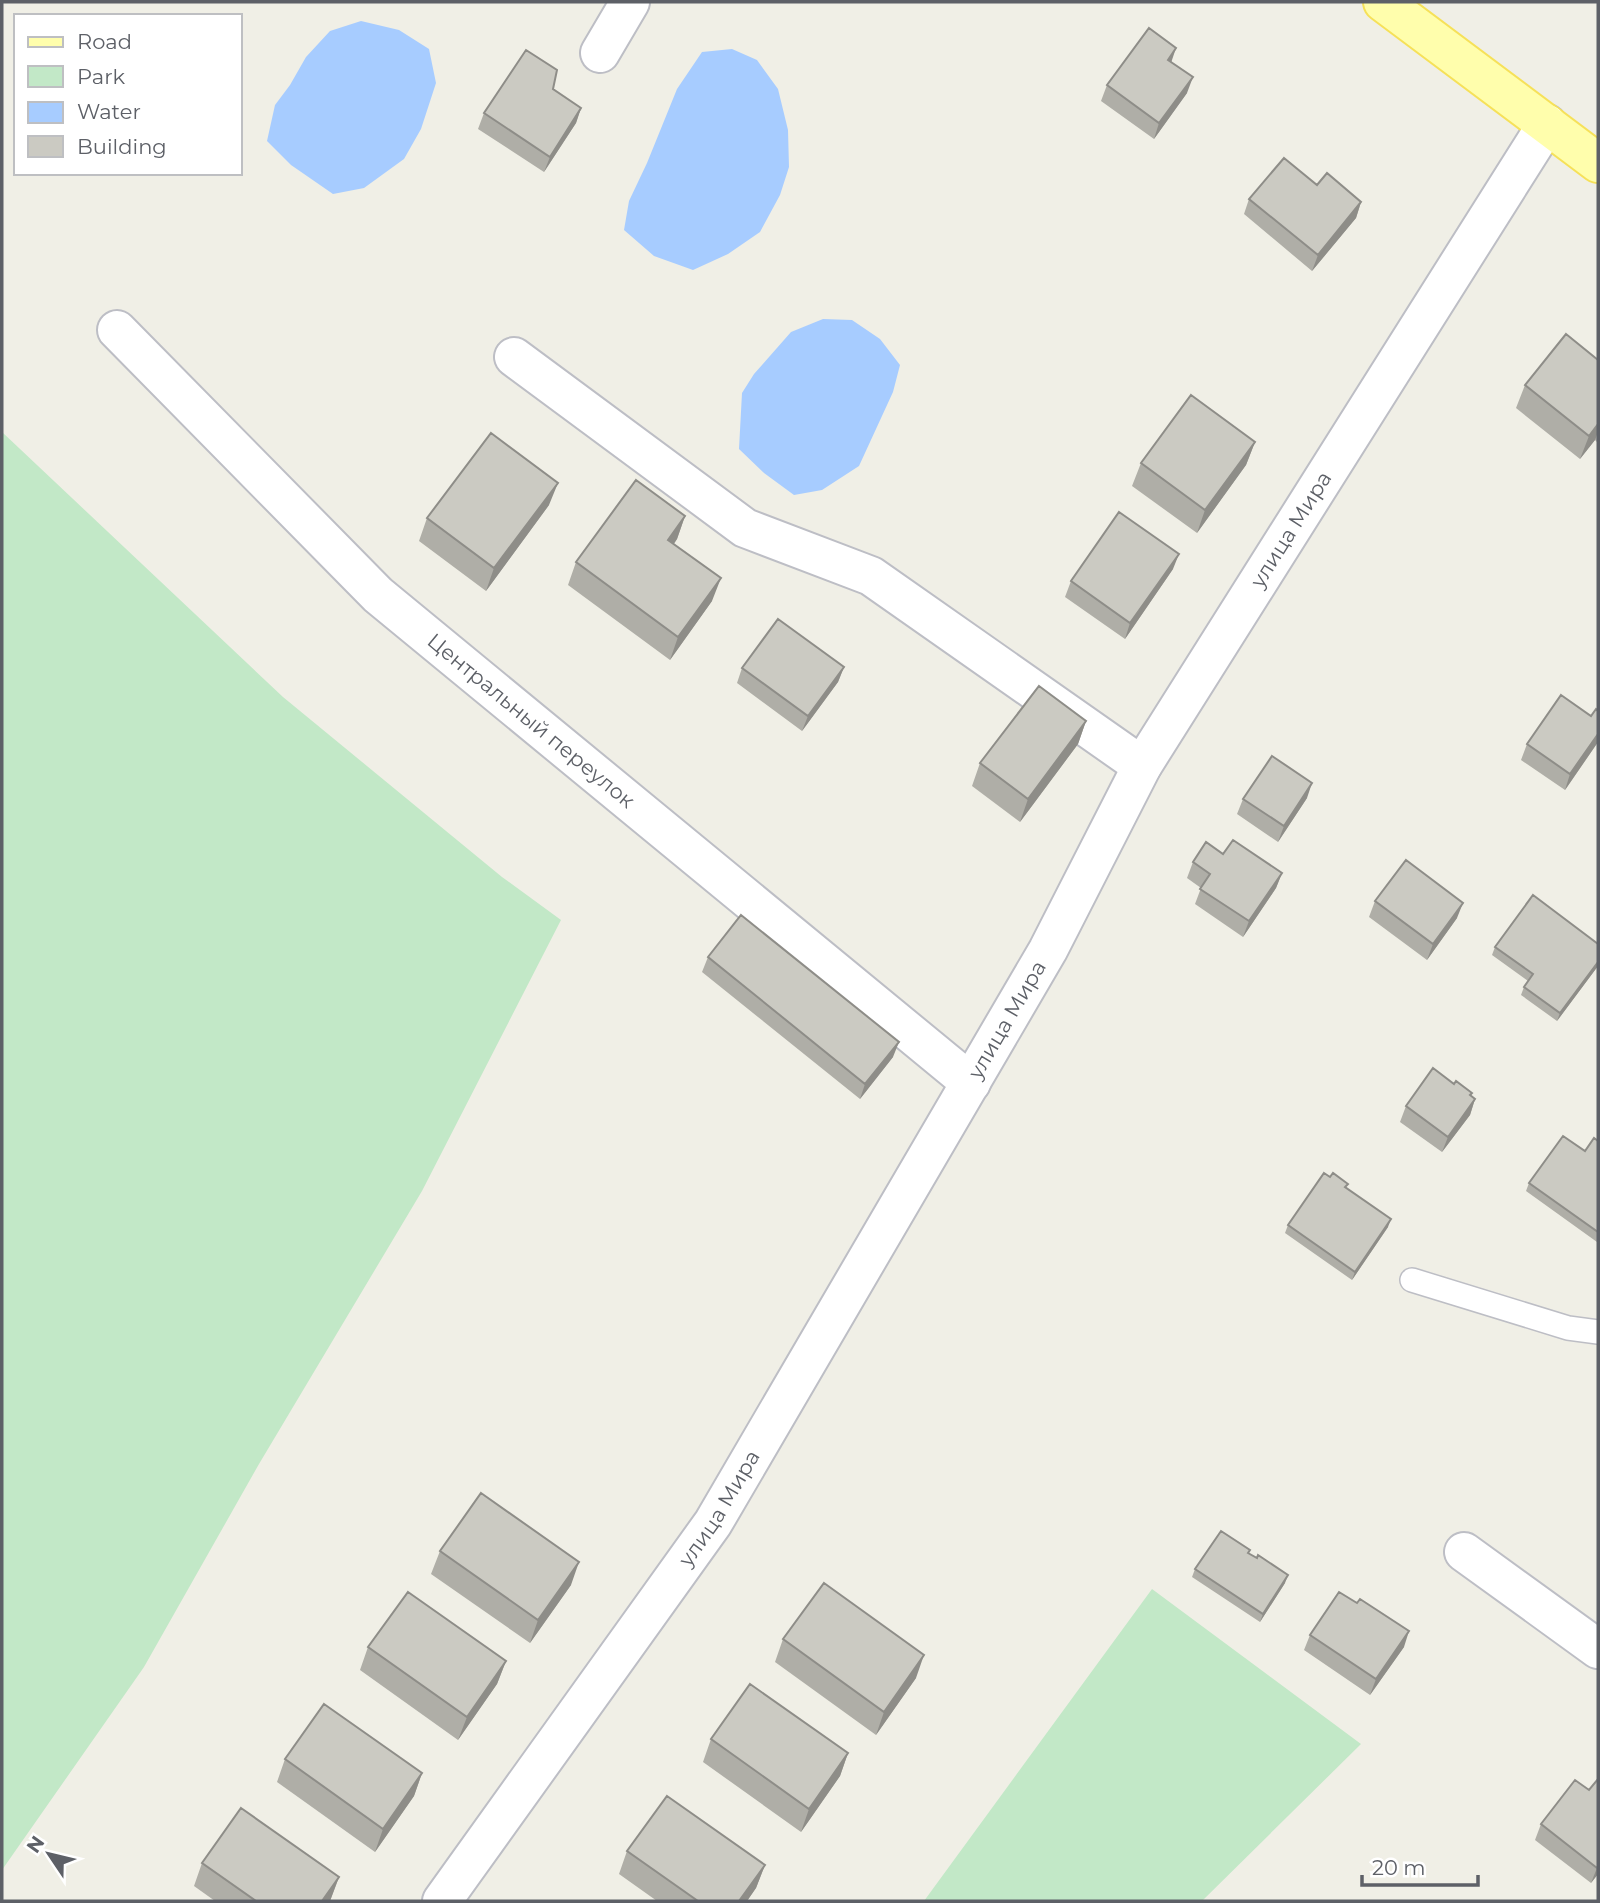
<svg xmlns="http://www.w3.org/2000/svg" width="1600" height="1903" font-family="Montserrat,sans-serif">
	<rect width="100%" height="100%" fill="#f0efe6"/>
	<path fill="#c2e8c7" d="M2,432l281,265 219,180 59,43 -139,271 -163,273 -115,203 -142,203z
		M1152,1589l209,155 -159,157h-278z"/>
	<path fill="#a7ccff" d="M361,21l38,9 30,19 7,34 -15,46 -17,30 -40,29 -31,6 -42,-29 -24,-24 8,-36 15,-20 16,-28 24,-26z
		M732,49l25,11 21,29 10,41 1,37 -9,28 -20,37 -32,22 -35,16 -39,-14 -30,-26 5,-29 18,-38 30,-74 25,-37z
		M823,319l29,1 28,19 20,26 -7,27 -34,74 -37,24 -28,5 -30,-22 -25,-24 3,-56 12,-19 37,-42z"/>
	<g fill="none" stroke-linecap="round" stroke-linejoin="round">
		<defs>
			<path id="lane" d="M1412,1280l156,48 30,4"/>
			<g id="street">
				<path d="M600,53l30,-51"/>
				<path id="s1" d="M117,330l261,265 593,488"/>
				<path d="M514,357l231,171 126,48 271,190"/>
				<path d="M1464,1552l134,97"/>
				<path id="s2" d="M442,1901l271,-378 335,-573 94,-184 405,-642"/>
			</g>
			<path id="primary" d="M1383,2l215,161"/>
		</defs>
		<use href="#lane" stroke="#bdbec5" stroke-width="26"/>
		<use href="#street" stroke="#bdbec5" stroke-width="42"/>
		<use href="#primary" stroke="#f6e159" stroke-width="42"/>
		<use href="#lane" stroke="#fff" stroke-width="23"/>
		<use href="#street" stroke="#fff" stroke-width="38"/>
		<use href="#primary" stroke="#fffeac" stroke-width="38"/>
	</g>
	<path fill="#afaea7" d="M1171,62l16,31 -33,46 -53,-38 6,-16z
		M553,89l28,19 -5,15 -32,49 -66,-43 6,-16z
		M1317,185l44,17 -5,16 -44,53 -68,-57 5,-15z
		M1598,360v83l-3,-3 -15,19 -64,-51 9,-23z
		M1255,442l-9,23 -49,68 -65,-47 9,-23z
		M549,505l-63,86 -67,-50 8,-23z
		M685,516l-8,23 -3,5 38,57 -42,59 -102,-75 8,-23z
		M1173,569l-48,70 -60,-42 6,-16z
		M844,667l-6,15 -36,49 -65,-48 5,-15z
		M1598,711v31l-33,48 -44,-30 6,-16 64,-28z
		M1086,721l-8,23 -58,78 -48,-36 8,-23z
		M1307,798l-29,44 -41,-28 6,-15z
		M1223,854l59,19 -6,15 -33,49 -48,-33 6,-16 -14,-10 6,-16z
		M1375,901l82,17 -30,42 -58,-43z
		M1598,944v22l-41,55 -36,-26 3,-8 4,-6 -36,-26 3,-8z
		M708,957l185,100 -33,42 -158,-127z
		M1454,1084l18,9 -1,3 4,3 -5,16 -28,37 -42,-30 6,-16z
		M1598,1141v99l-1,2 -71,-51 3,-8 56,-32z
		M1346,1188l42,39 -36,53 -67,-47 3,-8z
		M1250,1550l-1,3 36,30 -25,39 -68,-45 3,-8z
		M440,1551l131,34 -41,58 -99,-69z
		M1357,1603l47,44 -34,48 -66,-45 6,-15z
		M783,1639l133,39 -40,57 -101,-73z
		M368,1647l138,14 -9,23 -39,56 -98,-70z
		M711,1739l137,14 -8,23 -39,56 -98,-70z
		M285,1759l137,14 -8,23 -39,56 -98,-70z
		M1598,1779v95l-7,9 -56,-43 6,-16 48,-34z
		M627,1851l138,14 -9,23 -9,13h-90l-38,-27z
		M202,1863l137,14 -9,24h-115l-21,-15z"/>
	<path fill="#8e8d88" d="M1176,48l-5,15 -3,-3z
		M1193,77l-6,16 -33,46 5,-16z
		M581,108l-5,15 -32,49 6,-15z
		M1361,202l-5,16 -44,53 6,-16z
		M1598,424v8l-3,8 -15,19 9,-23z
		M1255,442l-9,23 -49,68 8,-23z
		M558,483l-9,22 -63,86 8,-23z
		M685,516l-8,23 -17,24 8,-23z
		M1179,554l-6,15 -48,70 5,-16z
		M721,578l-9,23 -42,59 8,-23z
		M844,667l-6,15 -36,49 6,-15z
		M1086,721l-8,23 -58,78 8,-23z
		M1598,734v8l-33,48 5,-16z
		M1312,783l-5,15 -29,44 6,-16z
		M1282,873l-6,15 -33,49 6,-16z
		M1463,903l-6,15 -30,42 6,-16z
		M1598,962v4l-41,55 3,-8z
		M899,1042l-6,15 -33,42 5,-15z
		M1475,1099l-5,16 -28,37 6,-15z
		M1391,1219l-3,8 -36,53 3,-8z
		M579,1562l-8,23 -41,58 8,-23z
		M1288,1575l-3,8 -25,39 3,-8z
		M1409,1631l-5,16 -34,48 6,-16z
		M924,1655l-8,23 -40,57 8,-23z
		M506,1661l-9,23 -39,56 9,-23z
		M848,1753l-8,23 -39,56 8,-23z
		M422,1773l-8,23 -39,56 8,-23z
		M765,1865l-9,23 -9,13h-8z
		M1598,1866v8l-7,9 6,-15z
		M339,1877l-9,24h-8z"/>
	<path fill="#cbcac2" stroke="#8e8d88" stroke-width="2" d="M1149,28l27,20 -8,12 25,17 -34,46 -52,-38z
		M526,50l31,20 -4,19 28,19 -31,49 -66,-44z
		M1284,158l33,27 10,-12 34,29 -43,53 -69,-56z
		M1566,334l32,26v64l-9,12 -64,-51z
		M1191,395l64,47 -50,68 -64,-47z
		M491,433l67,50 -64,85 -67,-50z
		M636,480l49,36 -17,24 53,38 -43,59 -102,-75z
		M1119,512l60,42 -49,69 -59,-42z
		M778,619l66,48 -36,49 -66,-48z
		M1039,686l47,35 -58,78 -48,-36z
		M1561,695l30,21 5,-7 2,2v23l-28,40 -43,-30z
		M1272,756l40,27 -28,43 -41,-27z
		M1233,840l49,33 -33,48 -49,-32 10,-15 -17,-12 13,-20 17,12z
		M1406,860l57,43 -30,41 -58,-43z
		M1533,895l65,49v18l-38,51 -36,-26 9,-13 -38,-27z
		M741,915l158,127 -34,42 -157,-127z
		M1433,1068l21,16 2,-3 16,12 -2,2 5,4 -27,38 -42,-31z
		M1563,1136l22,15 9,-13 4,3v91l-69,-49z
		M1324,1173l6,4 3,-4 15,11 -3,3 46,32 -36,53 -67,-47z
		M481,1493l98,69 -41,58 -98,-69z
		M1221,1531l29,19 -2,3 9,5 1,-3 30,20 -25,39 -68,-45z
		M824,1583l100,72 -40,57 -101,-73z
		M408,1592l98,69 -39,56 -99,-70z
		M1339,1592l18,11 3,-4 49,32 -33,48 -66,-44z
		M750,1684l98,69 -39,56 -98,-70z
		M324,1704l98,69 -39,56 -98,-70z
		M1598,1779v87l-1,2 -56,-44 34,-44 14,10z
		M667,1796l98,69 -26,36h-41l-71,-50z
		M241,1808l98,69 -17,24h-66l-54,-38z"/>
	<g text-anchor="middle" stroke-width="5" stroke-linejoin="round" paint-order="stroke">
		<g font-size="21" fill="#5d6067" stroke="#fff">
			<text dy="7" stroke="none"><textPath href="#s2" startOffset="1615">улица Мира</textPath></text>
			<text dy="7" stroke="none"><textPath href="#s1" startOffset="570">Центральный переулок</textPath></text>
			<text dy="7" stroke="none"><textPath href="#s2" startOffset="1048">улица Мира</textPath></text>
			<text dy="7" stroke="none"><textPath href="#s2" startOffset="481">улица Мира</textPath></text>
		</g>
	</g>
	<rect width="1600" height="1903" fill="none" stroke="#5d6067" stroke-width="7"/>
	<rect x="14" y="14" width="228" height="161" fill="#ffffff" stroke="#bebfc2" stroke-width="2"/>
	<rect x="28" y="37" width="35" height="10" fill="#fffeac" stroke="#bebfc2" stroke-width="2"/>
	<text x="77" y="49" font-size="21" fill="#5d6067">Road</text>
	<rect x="28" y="66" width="35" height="21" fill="#c2e8c7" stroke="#bebfc2" stroke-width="2"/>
	<text x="77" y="84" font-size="21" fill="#5d6067">Park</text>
	<rect x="28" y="102" width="35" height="21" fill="#a7ccff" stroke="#bebfc2" stroke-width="2"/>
	<text x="77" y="119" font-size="21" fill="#5d6067">Water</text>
	<rect x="28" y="136" width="35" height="21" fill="#cbcac2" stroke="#bebfc2" stroke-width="2"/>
	<text x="77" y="154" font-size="21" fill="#5d6067">Building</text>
	<g transform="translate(49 1854) rotate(305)" stroke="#ffffff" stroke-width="5" paint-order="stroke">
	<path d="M0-5L12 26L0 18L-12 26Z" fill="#5d6067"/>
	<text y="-10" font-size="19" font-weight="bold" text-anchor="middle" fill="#5d6067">N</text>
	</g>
	<path d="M1362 1875v10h116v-10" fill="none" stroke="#5d6067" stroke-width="3.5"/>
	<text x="1372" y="1875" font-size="21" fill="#5d6067" stroke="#ffffff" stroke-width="5" paint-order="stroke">20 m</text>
</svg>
